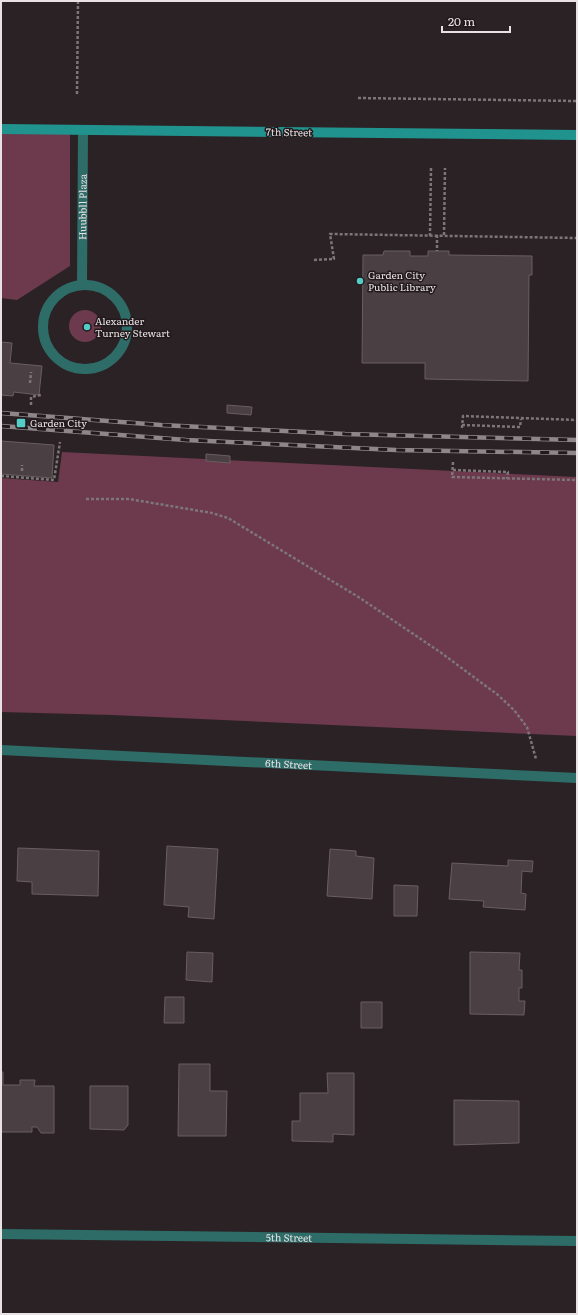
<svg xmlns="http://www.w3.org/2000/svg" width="578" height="1315" font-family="Literata,serif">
	<rect width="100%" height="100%" fill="#2b2225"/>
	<path fill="#6d394c" d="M1,127l69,1v138l-53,34 -16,-2z
		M69 326a16 16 0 1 1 32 0a16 16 0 1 1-32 0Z
		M62,452l515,25v259l-465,-21 -111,-3v-234l57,4z"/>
	<path fill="#4a4043" stroke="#695e62" d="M384,251h26v5h18v-5h21v4l83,1v19h-3l-1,106 -103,-2v-16h-63l1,-108h20z
		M1,342l11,1 -2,20 32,3 -3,29 -25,-3 -1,4 -12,-1z
		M227,405l25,2 -1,8 -24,-2z
		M1,441l53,4 -2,33 -51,-4z
		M206,454l24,2v7l-24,-2z
		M167,846l51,3 -4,70 -26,-2 1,-10 -25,-2z
		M18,848l81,3 -1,45 -66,-2v-12l-15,-1z
		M330,849l26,2v5l18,2 -2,41 -45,-3z
		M508,860l25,1 -1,11 -10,-1 -1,22 5,1 -1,16 -42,-3 1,-6 -35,-2 3,-36 56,3z
		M394,885l24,1 -1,30h-23z
		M187,952l26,1 -1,29 -26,-2z
		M470,952l50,1 -1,17h3v18h-3v13h6l-1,14 -54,-1z
		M165,997h19v26h-20z
		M361,1002h21v26h-21z
		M179,1064h31v27h17l-1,45h-48z
		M1,1072h2v13h17v-5h15l-1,6h20v47h-13l-4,-6h-5v5h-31z
		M327,1073h27v62l-21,-1v8l-41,-1v-20h8v-28h28z
		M90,1086h38v39l-4,5 -34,-1z
		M454,1100l65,1v42l-65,2z"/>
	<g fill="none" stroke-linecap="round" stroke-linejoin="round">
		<path stroke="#7d7578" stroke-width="2.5" stroke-dasharray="3 2" stroke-linecap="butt" d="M77,94l1,-93
			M358,98l219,3
			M437,235v16
			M444,235l1,-67
			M430,236l1,-68
			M314,260l20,-1 -4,-25 247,4
			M30,383l1,-11
			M31,405v-8l10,-2
			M462,425l58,2 1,-8
			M462,428l1,-12 114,4
			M453,462l-1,15 125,3
			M453,470l55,2 -1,7
			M22,471v-6
			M1,476l53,4 6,-38
			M86,499h43l83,14 16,5 132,80 80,54 58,43 16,15 13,17 9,32"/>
		<g stroke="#2e6c68" stroke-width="10">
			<path id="s1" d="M82,285l1,-155"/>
			<circle cx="85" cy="327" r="42"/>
		</g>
		<g stroke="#2e6c68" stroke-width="10">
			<path id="s2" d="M1,750l576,28"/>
			<path id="s3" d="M1,1234l576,7"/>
		</g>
		<path stroke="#21938e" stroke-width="10" d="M1,129l576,6"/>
		<defs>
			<path id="rail" d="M1,413l160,12 184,9 232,6
				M1,426l185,14 210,10 181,3"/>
		</defs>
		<use href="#rail" stroke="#8e8789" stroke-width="4.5"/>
		<use href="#rail" stroke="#21191c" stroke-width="3" stroke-dasharray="9" stroke-linecap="butt"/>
	</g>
	<g fill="#54cdc7" stroke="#21191c" stroke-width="1.5">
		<circle cx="360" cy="281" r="4"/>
		<circle cx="87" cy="327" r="4"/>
		<rect x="16" y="418" width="10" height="10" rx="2"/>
	</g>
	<g text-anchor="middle" stroke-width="3" stroke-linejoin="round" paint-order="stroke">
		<g font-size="10" fill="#e8e2e4" stroke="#21191c">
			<text transform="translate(289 132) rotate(1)" y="4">7th Street</text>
			<text dy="4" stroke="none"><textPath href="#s1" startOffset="78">Huubbll Plaza</textPath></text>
			<text dy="4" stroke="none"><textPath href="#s2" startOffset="288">6th Street</textPath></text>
			<text dy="4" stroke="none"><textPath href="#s3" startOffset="288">5th Street</textPath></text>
		</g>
		<g font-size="10" fill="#e8e2e4" stroke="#21191c" text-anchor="start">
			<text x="368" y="279">Garden City<tspan x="368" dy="12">Public Library</tspan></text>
			<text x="95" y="325">Alexander<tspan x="95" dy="12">Turney Stewart</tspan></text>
			<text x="30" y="427">Garden City</text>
		</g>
	</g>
	<rect width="578" height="1315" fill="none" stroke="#e8e2e4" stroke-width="4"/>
	<path d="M442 26v6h68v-6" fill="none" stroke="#e8e2e4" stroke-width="2"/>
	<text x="448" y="26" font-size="12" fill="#e8e2e4" stroke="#21191c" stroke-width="3" paint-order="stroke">20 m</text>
</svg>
